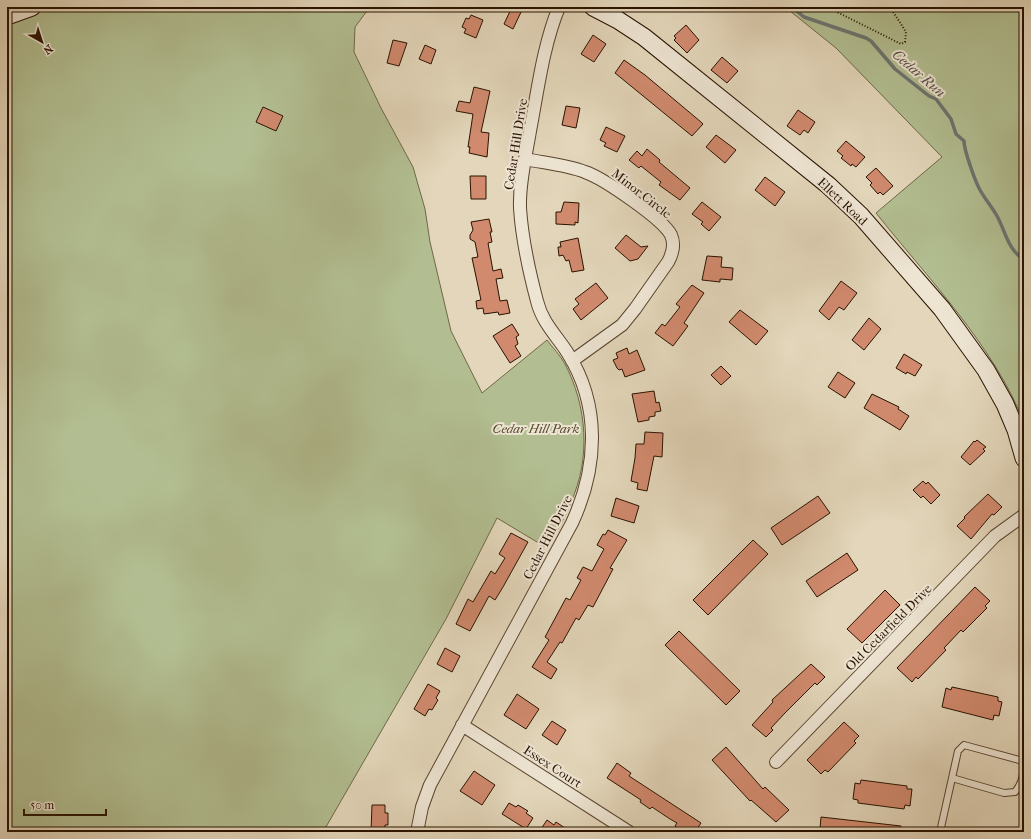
<svg xmlns="http://www.w3.org/2000/svg" width="1031" height="839" font-family="'IM FELL French Canon',serif">
	<rect width="100%" height="100%" fill="#e3d6ba"/>
	<filter id="stains"><feTurbulence type="fractalNoise" baseFrequency=".005" numOctaves="4"/><feColorMatrix values="0 0 0 0 .2 0 0 0 0 .09 0 0 0 0 .02 0 0 0 .5 -.17"/></filter>
	<radialGradient id="worn" r=".72"><stop offset=".6" stop-color="#630" stop-opacity="0"/><stop offset="1" stop-color="#630" stop-opacity=".3"/></radialGradient>
	<path fill="#b2be91" stroke="#6e6848" d="M50,7h320l-15,20 -1,25 27,56 32,59 12,42 5,33 21,89 31,62 65,-53c6,8 13,15 18,24 22,42 26,94 6,138 -6,16 -15,31 -24,46l-50,-30 -51,101 -123,213h-316v-810z
		M785,7h239v416c-29,-76 -98,-147 -148,-210l66,-56 -106,-109z"/>
	<g fill="none" stroke-linecap="round" stroke-linejoin="round">
		<path stroke="#6d7471" stroke-width="3.5" d="M792,7l12,10 62,21 5,3 24,28 34,27 7,3 15,20 5,15 8,7c0,9 11,40 16,49 5,9 12,17 17,26 8,14 11,35 27,43"/>
	</g>
	<path fill="#d18a6e" stroke="#291200" d="M512,7l10,3 -9,19 -9,-5z
		M471,15l12,5 -7,18 -12,-5 2,-4 -4,-2 4,-9 3,1z
		M686,25l13,15 -12,13 -13,-13 2,-2 -2,-2z
		M593,35l13,9 -12,18 -13,-8z
		M393,40l14,3 -8,23 -12,-3z
		M425,45l11,5 -5,14 -12,-5z
		M722,57l16,14 -11,12 -16,-13z
		M624,60l21,15 56,47 2,2 -11,12 -77,-63z
		M474,87l16,4 -9,41 8,1 -2,24 -18,-4 1,-6h-2l5,-33 -17,-3 3,-10 11,2z
		M566,106l14,2 -4,20 -14,-3z
		M263,107l20,9 -7,15 -20,-9z
		M798,110l17,12 -7,11 -4,-3 -4,5 -13,-9z
		M606,127l19,9 -8,16 -13,-6 2,-3 -6,-3z
		M716,135l20,15 -11,13 -19,-16z
		M846,141l19,16 -9,10 -4,-3 -1,2 -10,-8 2,-2 -6,-5z
		M647,149l13,11 -1,2 31,26 -10,12 -21,-15 2,-3 -20,-16 -2,2 -10,-8 8,-9 5,5z
		M876,168l17,18 -10,9 -3,-3 -2,2 -8,-9 2,-2 -6,-6z
		M470,176h16v23h-15z
		M765,177l20,15 -10,14 -20,-16z
		M564,202l15,1 -1,20 -3,-1v3l-19,-1v-12h5z
		M702,202l19,15 -12,14 -8,-7 2,-2 -11,-8z
		M489,219l3,13h-2l2,10 -4,1 5,28 8,-2 2,9 -7,1 4,22 7,-1 3,13 -11,2 -1,-3 -14,2 -1,-6 -6,1 -1,-8 5,-1 -9,-42 6,-1 -3,-15 -5,-3v-4l3,-5 -2,-8z
		M626,235l15,12 7,-1 -10,13 -8,2 -15,-13z
		M578,238l6,32 -12,2 -3,-12 -3,1 -3,-6 -4,1 -1,-9h3l-1,-5z
		M707,256l15,1 -1,10 12,1 -1,12 -12,-1v3l-18,-2z
		M841,281l16,12 -13,17 -5,-3 -10,13 -10,-9z
		M596,283l12,15 -27,22 -8,-11 6,-5 -4,-5z
		M692,285l12,8 -20,30 4,3 -15,20 -18,-13 7,-9 3,2 15,-19 -4,-3z
		M740,310l28,21 -12,14 -27,-23z
		M869,318l12,11 -17,21 -12,-10z
		M512,324l7,11 -3,2 2,7 -3,2 6,10 -11,7 -17,-27z
		M627,348l2,6 8,-4 8,20 -20,7 -3,-8 -3,1 -2,-2 -4,-8 5,-2 -2,-5z
		M904,354l18,11 -7,11 -8,-4 -1,2 -10,-6z
		M721,366l10,10 -10,9 -10,-10z
		M838,372l17,11 -10,15 -17,-11z
		M654,391l2,12 3,-1 2,9 -6,1v4l-6,1v3l-11,2 -6,-28z
		M872,394l27,13 -1,2 11,7 -9,14 -36,-22z
		M645,432l18,1 -1,24 -8,-1 -7,35 -10,-2 1,-6 -7,-2 4,-23 1,-14h8z
		M977,440l9,7 -3,2 2,2 -15,14 -9,-8 13,-16 1,1z
		M923,481l3,3 2,-2 12,13 -9,9 -8,-8 -2,2 -8,-8z
		M988,494l14,13 -8,8 -2,-1 -21,25 -14,-13 8,-8 -1,-1z
		M818,496l12,17 -48,32 -11,-17z
		M616,498l23,8 -5,17 -23,-7z
		M608,530l19,10 -17,28 3,1 -20,38 -5,-2 -9,15 -3,-2 -14,25 -2,-1 -13,20 10,7 -6,10 -19,-12 17,-27 -4,-3 21,-39 4,2 11,-20 -4,-2 6,-11 9,4 12,-22 -7,-4 6,-11 2,1z
		M511,533l17,9 -25,45 -8,13 -6,-4 -19,35 -14,-7 12,-25 5,3 18,-31 4,3 10,-16 -6,-4z
		M753,540l15,14 -60,61 -15,-15z
		M847,553l11,17 -41,27 -11,-16z
		M975,587l15,14 -5,5 2,2 -24,24 -2,-2 -17,18 2,2 -28,29 -2,-2 -4,5 -15,-14z
		M885,590l15,15 -38,38 -15,-14z
		M679,631l61,60 -14,14 -61,-60z
		M445,648l15,8 -8,16 -15,-8z
		M811,664l14,13 -8,8 -2,-2 -30,30 -14,15 2,2 -7,7 -14,-12 21,-23 -1,-2z
		M428,684l12,7 -4,7 2,2 -6,10 -3,-1 -4,7 -11,-7z
		M952,687l46,10v4l4,1 -3,14 -5,-1 -1,5 -51,-13 4,-19 5,2z
		M517,694l22,15 -13,20 -22,-14z
		M552,721l14,9 -9,15 -15,-10z
		M844,722l15,14 -5,5 2,2 -28,29 -3,-2 -4,4 -14,-14z
		M726,747l37,42 2,-2 24,23 -13,12 -25,-22 -1,1 -38,-41z
		M617,763l14,10 -2,3 72,47 -6,9h-11l-9,-6 2,-3 -7,-4 -18,-12 -2,2 -10,-7 1,-2 -34,-22z
		M474,771l21,14 -13,20 -22,-14z
		M861,780l46,6v3h5l-2,17 -5,-1 -1,4 -46,-6v-3l-5,-1 2,-16 5,1z
		M509,803l7,4 2,-2 10,6 -2,2 7,5 -7,11 -24,-15z
		M372,805h13v8h3v12h-3l-1,7h-13z
		M821,817l80,9v6h-76v-3h-5z
		M547,820l7,5 2,-3 15,10h-32z"/>
	<g fill="none" stroke-linecap="round" stroke-linejoin="round">
		<defs>
			<path id="lane" d="M940,832l18,-81 6,-6 59,16c1,12 0,21 -8,31l-11,1 -52,-15"/>
			<path id="street" d="M525,159c20,4 42,6 60,13 18,6 78,47 86,63 4,9 2,18 -3,27l-33,47 -13,16 -50,36
				M462,725l167,107
				M776,762l219,-226 29,-21
				M417,832l5,-25 8,-22 142,-262c26,-56 29,-118 -5,-171 -11,-17 -25,-30 -30,-51 -8,-30 -15,-62 -17,-93 -1,-26 6,-52 10,-77 8,-42 13,-85 29,-124"/>
			<path id="secondary" d="M593,7l25,13 26,17 184,148 33,31 81,93 44,61 19,34 11,26 8,28
				M7,16l25,-9"/>
		</defs>
		<use href="#lane" stroke="#58432e" stroke-width="8"/>
		<use href="#street" stroke="#58432e" stroke-width="14"/>
		<use href="#secondary" stroke="#291200" stroke-width="19"/>
		<path stroke="#291200" stroke-width="2" stroke-dasharray="1 2" stroke-linecap="butt" d="M827,7l74,37 4,-2 1,-10 -16,-25"/>
		<use href="#lane" stroke="#ede4d2" stroke-width="6"/>
		<use href="#street" stroke="#ede4d2" stroke-width="12"/>
		<use href="#secondary" stroke="#ede4d2" stroke-width="17"/>
	</g>
	<g text-anchor="middle" stroke-width="4" stroke-linejoin="round" paint-order="stroke">
		<g font-size="13" fill="#291200" stroke="#ede4d2">
			<text transform="translate(515 144) rotate(-81)" y="5">Cedar Hill Drive</text>
			<text transform="translate(642 193) rotate(38)" y="5">Minor Circle</text>
			<text transform="translate(843 201) rotate(43)" y="5">Ellett Road</text>
			<text transform="translate(547 537) rotate(-63)" y="5">Cedar Hill Drive</text>
			<text transform="translate(888 627) rotate(-45)" y="5">Old Cedarfield Drive</text>
			<text transform="translate(553 766) rotate(33)" y="5">Essex Court</text>
		</g>
		<g font-size="13" font-style="italic" fill="#52462c" stroke="#ede4d2">
			<text x="536" y="433">Cedar Hill Park</text>
		</g>
		<g font-size="14" font-style="italic" fill="#514b42" stroke="#ede4d2">
			<text transform="translate(919 73) rotate(41)" y="5">Cedar Run</text>
		</g>
	</g>
	<rect width="1031" height="839" fill="none" stroke="#e3d6ba" stroke-width="24"/>
	<rect x="8" y="8" width="1015" height="823" fill="none" stroke="#291200" stroke-width="2"/>
	<rect x="12" y="12" width="1007" height="815" fill="none" stroke="#291200"/>
	<g transform="translate(42 42) rotate(141)" stroke="#ede4d2" stroke-width="3" paint-order="stroke">
	<path d="M0-3L7 15L0 10L-7 15Z" fill="#291200"/>
	<text y="-6" font-size="11" font-weight="bold" text-anchor="middle" fill="#291200">N</text>
	</g>
	<path d="M24 809v6h82v-6" fill="none" stroke="#291200" stroke-width="2"/>
	<text x="30" y="809" font-size="12" fill="#291200" stroke="#ede4d2" stroke-width="3" paint-order="stroke">50 m</text>
	<rect width="100%" height="100%" filter="url(#stains)"/>
	<rect width="100%" height="100%" fill="url(#worn)"/>
</svg>
